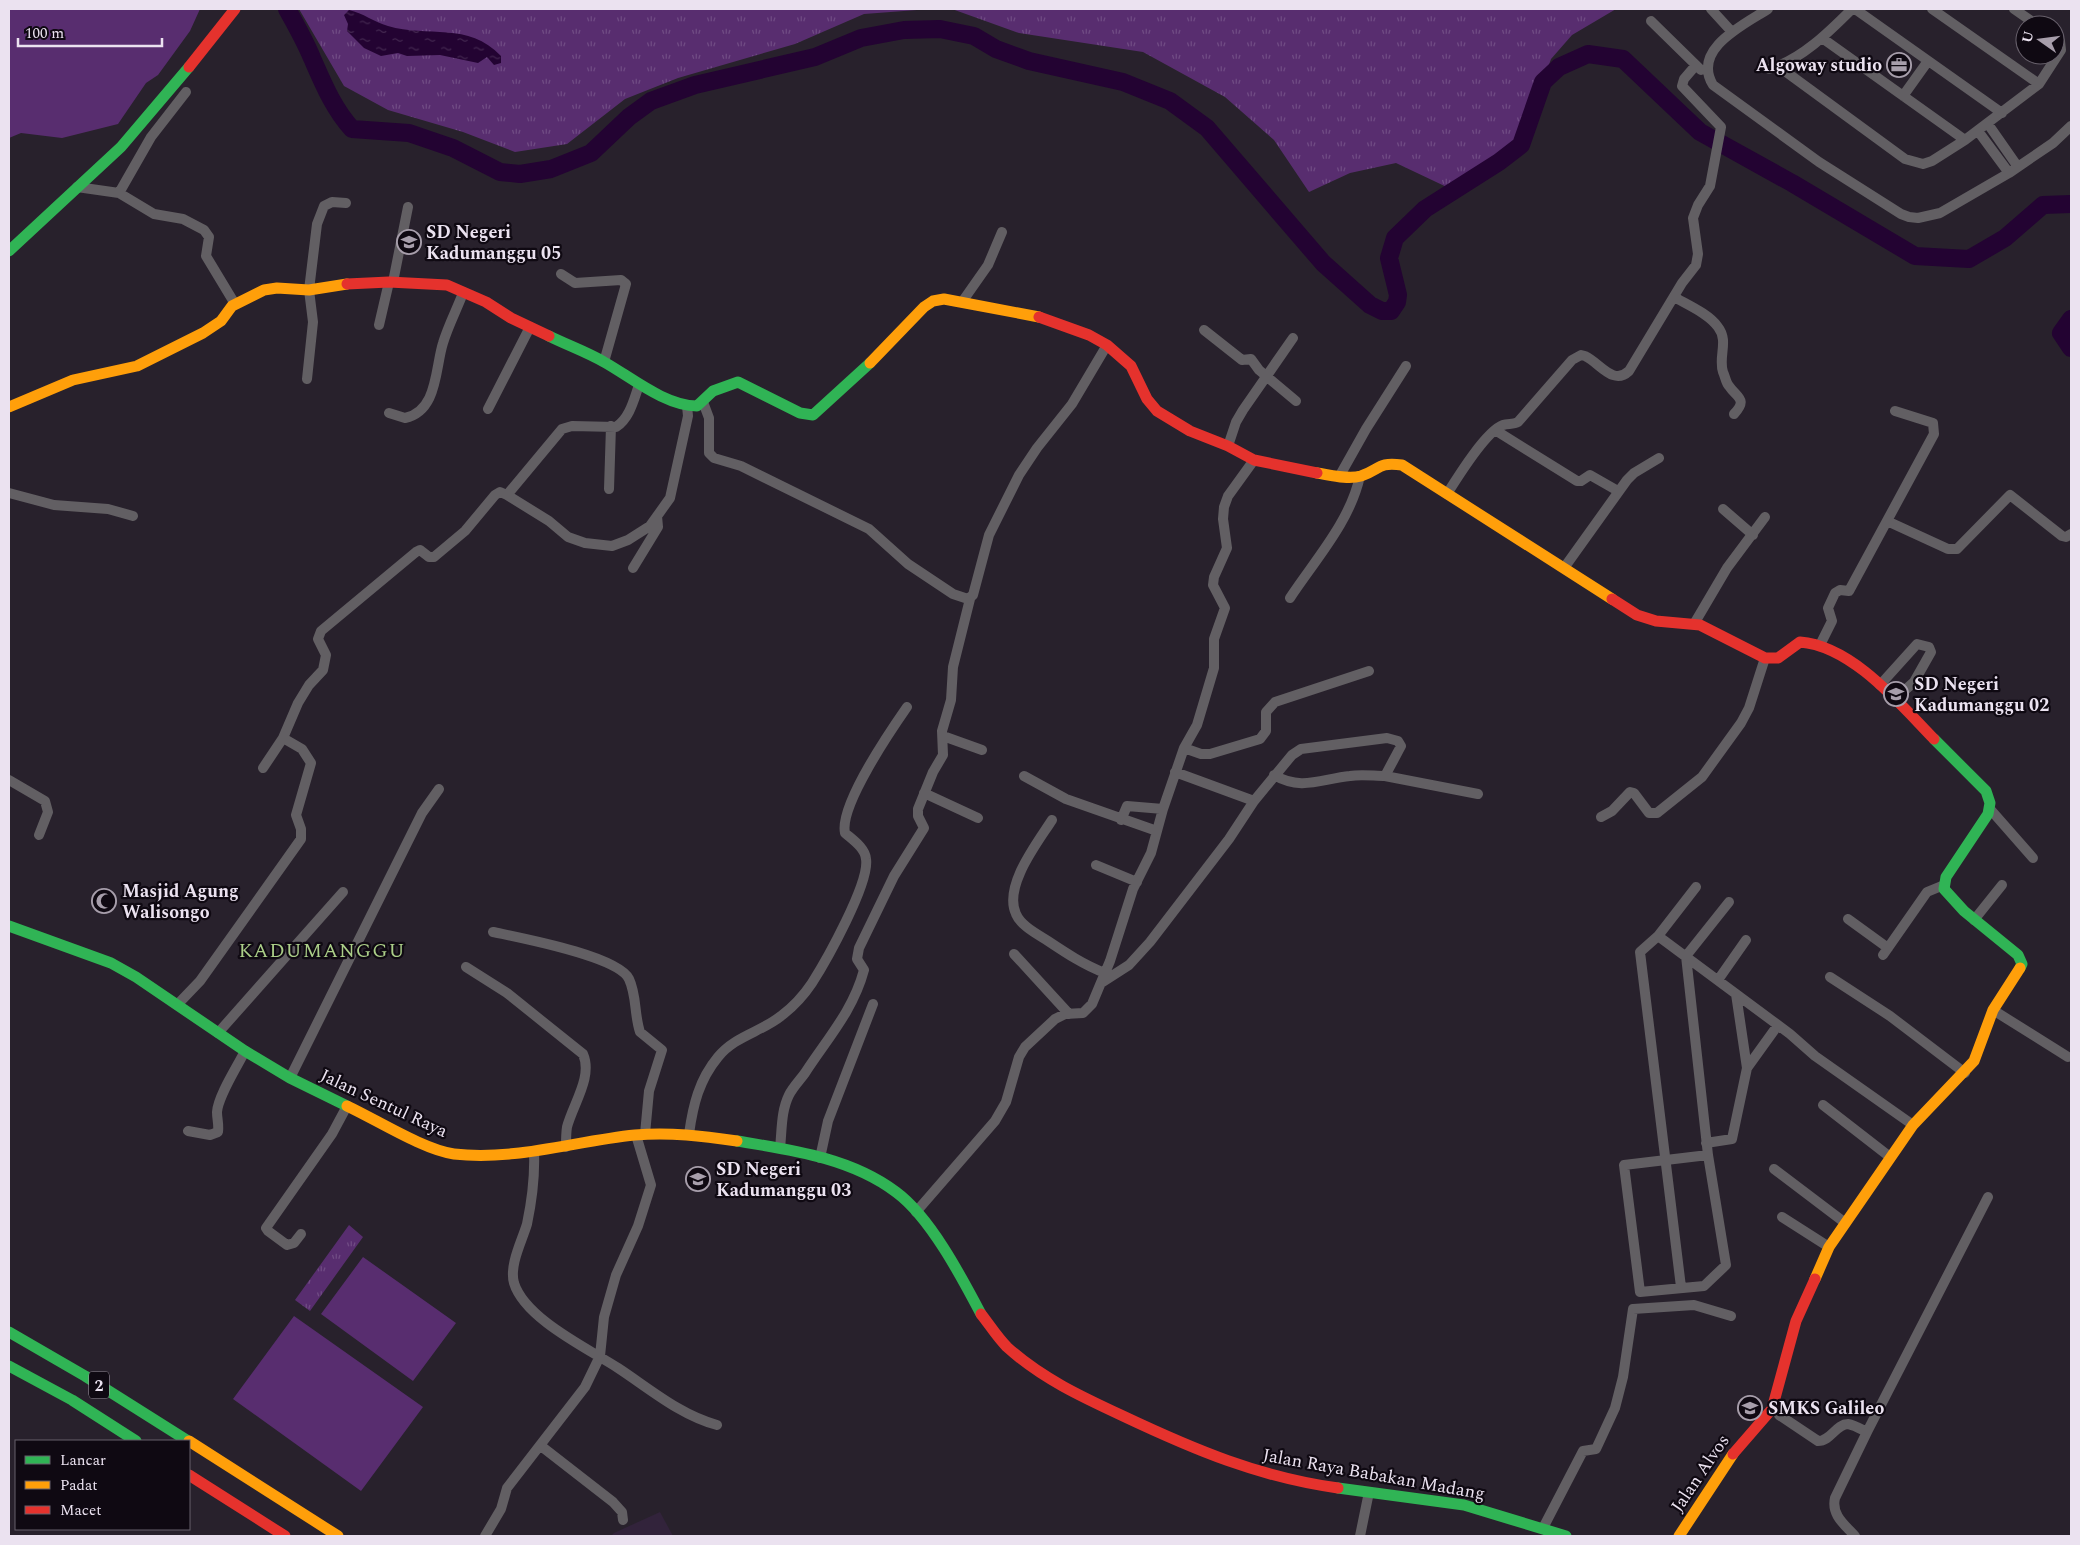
<svg xmlns="http://www.w3.org/2000/svg" width="2080" height="1545" font-family="Spectral,serif">
	<defs>
		<pattern id="grass-tufts" width="24" height="20" patternUnits="userSpaceOnUse" patternTransform="scale(1.25)"><rect width="24" height="20" fill="#582d6f"/><path d="M3 7l-1-3M5 7V3M7 7l1-3M15 17l-1-3M17 17v-4M19 17l1-3" fill="none" stroke="#704b84"/></pattern>
		<pattern id="water-ripples" width="26" height="14" patternUnits="userSpaceOnUse" patternTransform="scale(1.25)"><rect width="26" height="14" fill="#230332"/><path d="M2 4q2-2 4 0t4 0M15 11q2-2 4 0t4 0" fill="none" stroke="#432750"/></pattern>
	</defs>
	<rect width="100%" height="100%" fill="#28212c"/>
	<path fill="#32233b" d="M660,1512l13,24h-62l3,-3z"/>
	<path fill="url(#grass-tufts)" d="M299,9h631l-66,5 -69,30 -117,34 -53,21 -58,45 -52,8 -52,-20 -75,-22 -44,-24z
		M952,9h664l-44,26 -21,24 -30,86 -22,17 -46,28 -57,-27 -46,10 -41,19 -35,-52 -49,-43 -82,-45 -124,-19z
		M349,1225l14,12 -53,74 -15,-11z"/>
	<path fill="#582d6f" d="M9,9h191l-10,22 -32,44 -12,8 -28,41 -56,14 -41,-5 -12,5z
		M363,1257l93,66 -43,58 -92,-67z
		M294,1316l129,91 -62,84 -128,-92z"/>
	<path fill="url(#water-ripples)" d="M349,10c14,3 25,12 39,16 40,12 80,-5 113,30v7l-7,2 -7,-8 -9,6 -38,-8 -33,1 -9,-3 -17,3 -17,-8 -17,-17 1,-7 -4,-9z"/>
	<g fill="none" stroke-linecap="round" stroke-linejoin="round">
		<path stroke="#230332" stroke-width="18" d="M287,9c9,16 18,32 25,49 11,25 21,50 40,71l57,4 44,15 47,24 20,2 31,-5 40,-16 38,-36 22,-16 44,-16 120,-28 46,-19 43,-8 36,-1 34,7 22,13 33,12 94,21 47,19 37,27 116,135 47,42 12,6h9l6,-9 1,-7 -9,-37 6,-20 30,-29 74,-47 22,-17 22,-63 16,-15 29,-13 35,5 77,73 92,51 123,73 54,3 36,-21 38,-33 28,-1
			M2071,319l-10,14 10,15"/>
		<path stroke="#625f63" stroke-width="10" d="M1711,9l21,23
			M1768,9c-23,15 -77,40 -55,76l106,77 82,52 8,3 9,1 22,-5 69,-40 44,-30 18,-17
			M1855,9l147,104
			M1932,9l107,75
			M2014,9l23,16
			M1651,21l50,49
			M1822,38l143,102
			M1778,66l127,93 18,5 9,-3 33,-21 74,-56 22,-34 -1,-9 -5,-3
			M1769,69c32,-9 60,-37 83,-60
			M1903,96l25,-35
			M1988,124l30,43
			M1978,131l31,42
			M77,187l42,6 35,21 29,5 21,11 5,7 -3,19 29,48
			M119,193l32,-56 35,-45
			M561,274l14,9 46,-3 5,4 -22,78
			M393,282l15,-75
			M1674,297c14,8 35,17 44,30 11,14 0,30 5,45 2,4 3,11 6,14 8,12 19,13 5,28
			M962,302l26,-37 14,-33
			M379,325l10,-43
			M1204,330l38,30 9,-1 8,11 37,31
			M307,379l6,-57 -4,-32 8,-66 7,-18 8,-4 14,1
			M639,385c-5,14 -9,33 -23,42l-44,-1 -10,3 -55,66 42,26 19,16 17,6 27,3 16,-6 22,-14 20,-28 18,-82 -1,-10
			M703,402l6,16v35l5,5 27,8 128,63 39,35 45,30 15,5 5,-4 16,-60 30,-60 18,-27 35,-44 35,-59
			M488,409l42,-82
			M389,413l16,5c33,-7 30,-50 38,-75 5,-17 14,-34 20,-50
			M1495,430l82,51h4l9,-6 28,16
			M1228,446l8,-24 7,-12 50,-72
			M1339,477l27,-48 40,-63
			M609,489l2,-63
			M9,493l45,12 54,4 25,7
			M1447,494c10,-16 39,-63 56,-69 5,-2 10,0 15,-3l54,-62 9,-5 4,1c15,7 28,30 44,15l53,-88 14,-18 2,-11 -5,-36 5,-13 12,-19 11,-59 -39,-41 2,-7 12,-14
			M1723,509l30,26
			M1887,521l61,28h9l53,-54 52,41 4,1 5,-3
			M633,568l25,-41 -1,-11
			M1564,568l63,-88 7,-7 25,-15
			M1290,598c25,-38 60,-76 70,-122
			M1694,624l33,-56 38,-51
			M1820,645l12,-24 -4,-13 7,-15 5,-3 9,1 85,-157 -1,-11 -38,-12
			M1880,685l37,-41 12,3 2,5 -17,30 -19,17
			M943,736l39,14
			M1184,748l17,6h9l50,-15 6,-8v-19l9,-10 94,-31
			M263,768l20,-30 15,-35 11,-18 14,-15 3,-15 -8,-16 3,-8 95,-79 4,-2 9,7h5l31,-26 30,-36 5,-3 7,3
			M1175,772l79,29
			M1274,775c27,16 47,4 76,1 11,-2 24,0 35,0
			M1024,776l42,23 91,32
			M9,780l36,21 3,11 -9,23
			M924,793l54,25
			M1990,809l43,49
			M1601,817l11,-6 18,-19 4,1 15,20h8l45,-36 39,-54 8,-15 16,-50
			M1052,820c-14,22 -49,66 -36,94 5,12 21,20 32,27 18,12 36,24 57,32
			M1121,820l6,-14 36,3
			M1096,865l41,17
			M1848,919l40,29
			M1974,920l28,-35
			M493,932c28,6 125,24 136,47 8,17 5,35 11,53l22,18 -13,41 -4,43
			M1658,936l132,98 25,22 98,69
			M1014,954l55,60
			M1883,955l44,-63 17,-7
			M466,967l41,26 76,61c10,23 -10,50 -16,73 -1,6 -1,13 -1,20
			M1830,977l60,39 75,57
			M1718,980l28,-40
			M1101,983l28,-18 21,-23 79,-103 25,-38 38,-46 9,-6 86,-11 11,3 3,5 -16,30 93,18
			M1736,994l11,74
			M177,1005l23,-24 101,-142v-10l-5,-14 15,-52 -9,-14 -19,-11
			M1993,1010l75,47
			M218,1033l125,-141
			M290,1078l132,-265 17,-24
			M1823,1105l67,52
			M188,1131l22,4 8,-3c1,-8 -1,-13 -1,-20 1,-16 20,-45 28,-61
			M689,1134c4,-29 10,-54 29,-77 17,-21 43,-25 63,-41 12,-9 23,-21 31,-33 14,-22 58,-100 54,-124 -1,-11 -13,-19 -21,-26 -6,-27 46,-103 62,-126
			M1706,1143l26,-4 15,-71 31,-43
			M780,1148c2,-18 1,-37 9,-53 4,-8 11,-15 16,-22 22,-34 48,-62 59,-103l-7,-11 2,-11 35,-72 30,-48 -6,-12v-7l15,-37 10,-17 -1,-24 9,-31 2,-33 17,-68
			M534,1152c1,24 -2,48 -7,72 -5,17 -18,41 -13,59 11,36 75,66 104,85 32,21 62,47 99,57
			M1708,1155l-84,10 16,127 64,-6 22,-21 -18,-110 -22,-199 43,-54
			M820,1158l8,-37 45,-117
			M1774,1169l70,53
			M916,1212l79,-91 11,-19 13,-45 6,-10 30,-28 10,-5 18,-1 9,-9 18,-43 23,-72 18,-36 12,-44 21,-61 13,-23 17,-57v-29l11,-31 -12,-23 1,-8 13,-29 -4,-29 1,-12 4,-11 26,-36
			M1782,1217l47,30
			M301,1234l-7,9 -7,2 -19,-14 -2,-3 66,-94 15,-28
			M1681,1287l-41,-335 18,-16 38,-49
			M1779,1415l39,26c13,0 18,-17 30,-17 6,1 13,5 19,8
			M541,1446l72,56 9,10 1,8
			M1543,1528l40,-77 13,-2 19,-41 8,-31 10,-68 61,-4 37,11
			M485,1536l16,-27 6,-21 78,-101 15,-31 4,-39 12,-42 22,-49 13,-41 -15,-50
			M1360,1536l9,-44
			M1855,1536c-10,-11 -24,-21 -20,-38l32,-66 121,-235"/>
		<path stroke="#30b455" stroke-width="11" d="M9,251l112,-104 68,-80
			M549,336c18,9 38,16 55,26 27,15 61,44 93,44l16,-15 25,-9 62,31 13,2 57,-52
			M1934,739l52,52 4,12 -2,11 -42,63 -2,12 20,22 54,44 4,9 -2,4
			M9,926l102,37 25,14 109,74 45,27 57,28
			M737,1141c55,9 114,17 159,51 34,25 65,84 85,122
			M9,1332l76,44 103,65
			M9,1366l63,34 64,41
			M1338,1488l126,17 102,31"/>
		<path stroke="#ff9f0a" stroke-width="11" d="M870,363l54,-56 9,-6 11,-2 95,18
			M9,407l64,-27 64,-14 66,-33 18,-12 11,-15 32,-16 13,-2 32,2 38,-6
			M1317,473c13,2 31,7 44,3 20,-7 16,-14 41,-11l210,134
			M347,1106c30,14 77,44 107,48 61,7 121,-13 181,-19 35,-3 68,1 102,6
			M1815,1279l14,-32 84,-122 61,-64 19,-51 27,-42
			M189,1441l149,95
			M1679,1536l54,-82"/>
		<path stroke="#e5322d" stroke-width="11" d="M189,67l46,-58
			M347,284l42,-2 58,3 39,17 25,16 38,18
			M1039,317l50,18 18,10 24,21 16,33 10,12 33,20 38,15 26,14 63,13
			M1612,599l25,16 19,6 44,4 65,33h13l22,-16c52,4 99,61 134,97
			M981,1314c8,10 16,23 26,33 34,31 75,50 116,69 72,34 136,61 215,72
			M1733,1454l39,-45 24,-88 19,-42
			M189,1475l96,61"/>
	</g>
	<defs>
		<symbol id="office-ring" viewBox="-11 -11 22 22"><circle r="9.5" fill="#0f0912" stroke="#a79eab" stroke-width="1.5"/><path d="M-6-3h4V-5.5h4V-3h4V5H-6ZM-1-4.5V-3h2v-1.5ZM-6 0V1H6V0Z" fill="#a79eab"/></symbol>
		<symbol id="school-ring" viewBox="-11 -11 22 22"><circle r="9.5" fill="#0f0912" stroke="#a79eab" stroke-width="1.5"/><path d="M0-5L7-2L0 1L-7-2ZM-4 1L0 2.5L4 1V4Q0 6-4 4Z" fill="#a79eab"/></symbol>
		<symbol id="mosque-ring" viewBox="-11 -11 22 22"><circle r="9.5" fill="#0f0912" stroke="#a79eab" stroke-width="1.5"/><path d="M3.5-4.9A6 6 0 1 0 3.5 4.9A5 5 0 1 1 3.5-4.9Z" fill="#a79eab"/></symbol>
	</defs>
	<g fill-rule="evenodd">
		<use href="#office-ring" x="1885" y="51" width="28" height="28"/>
		<use href="#school-ring" x="395" y="228" width="28" height="28"/>
		<use href="#school-ring" x="1882" y="680" width="28" height="28"/>
		<use href="#mosque-ring" x="90" y="887" width="28" height="28"/>
		<use href="#school-ring" x="684" y="1165" width="28" height="28"/>
		<use href="#school-ring" x="1736" y="1394" width="28" height="28"/>
	</g>
	<g text-anchor="middle" stroke-width="4.5" stroke-linejoin="round" paint-order="stroke">
		<rect fill="#0f0912" stroke="#a9a1ad" stroke-width="1" x="89" y="1371.5" width="20" height="27" rx="4"/>
		<g font-size="16" font-weight="bold" fill="#ebe2f0">
			<text x="99" y="1391">2</text>
		</g>
		<g font-size="18" font-weight="bold" fill="#ebe2f0" stroke="#0f0912" text-anchor="start">
			<text x="1882" y="71" text-anchor="end">Algoway studio</text>
			<text x="426" y="238">SD Negeri<tspan x="426" dy="21">Kadumanggu 05</tspan></text>
			<text x="1914" y="690">SD Negeri<tspan x="1914" dy="21">Kadumanggu 02</tspan></text>
			<text x="122" y="897">Masjid Agung<tspan x="122" dy="21">Walisongo</tspan></text>
			<text x="716" y="1175">SD Negeri<tspan x="716" dy="21">Kadumanggu 03</tspan></text>
			<text x="1768" y="1414">SMKS Galileo</text>
		</g>
		<g font-size="18" fill="#ebe2f0" stroke="#0f0912">
			<text transform="translate(384 1103) rotate(25)" y="6">Jalan Sentul Raya</text>
			<text transform="translate(1700 1473) rotate(-56)" y="6">Jalan Alvos</text>
			<text transform="translate(1374 1474) rotate(10)" y="6">Jalan Raya Babakan Madang</text>
		</g>
		<g font-size="20" letter-spacing="1" fill="#abce88" stroke="#0f0912">
			<text x="322" y="957">KADUMANGGU</text>
		</g>
	</g>
	<rect width="2080" height="1545" fill="none" stroke="#ebe2f0" stroke-width="20"/>
	<rect x="15" y="1440" width="175" height="90" fill="#0f0912" stroke="#67606b"/>
	<rect x="25" y="1456" width="25" height="8" fill="#30b455" stroke="#67606b"/>
	<text x="60" y="1465" font-size="15" fill="#ebe2f0">Lancar</text>
	<rect x="25" y="1481" width="25" height="8" fill="#ff9f0a" stroke="#67606b"/>
	<text x="60" y="1490" font-size="15" fill="#ebe2f0">Padat</text>
	<rect x="25" y="1506" width="25" height="8" fill="#e5322d" stroke="#67606b"/>
	<text x="60" y="1515" font-size="15" fill="#ebe2f0">Macet</text>
	<g transform="translate(2040 40) rotate(284)"><circle r="24" fill="#0f0912" stroke="#67606b"/>
	<path d="M0-4L9 19L0 12L-9 19Z" fill="#a79eab"/>
	<text y="-8" font-size="14" font-weight="bold" text-anchor="middle" fill="#ebe2f0">U</text>
	</g>
	<path d="M18 38v8h144v-8" fill="none" stroke="#ebe2f0" stroke-width="2.5"/>
	<text x="25" y="38" font-size="15" fill="#ebe2f0" stroke="#0f0912" stroke-width="4" paint-order="stroke">100 m</text>
</svg>
